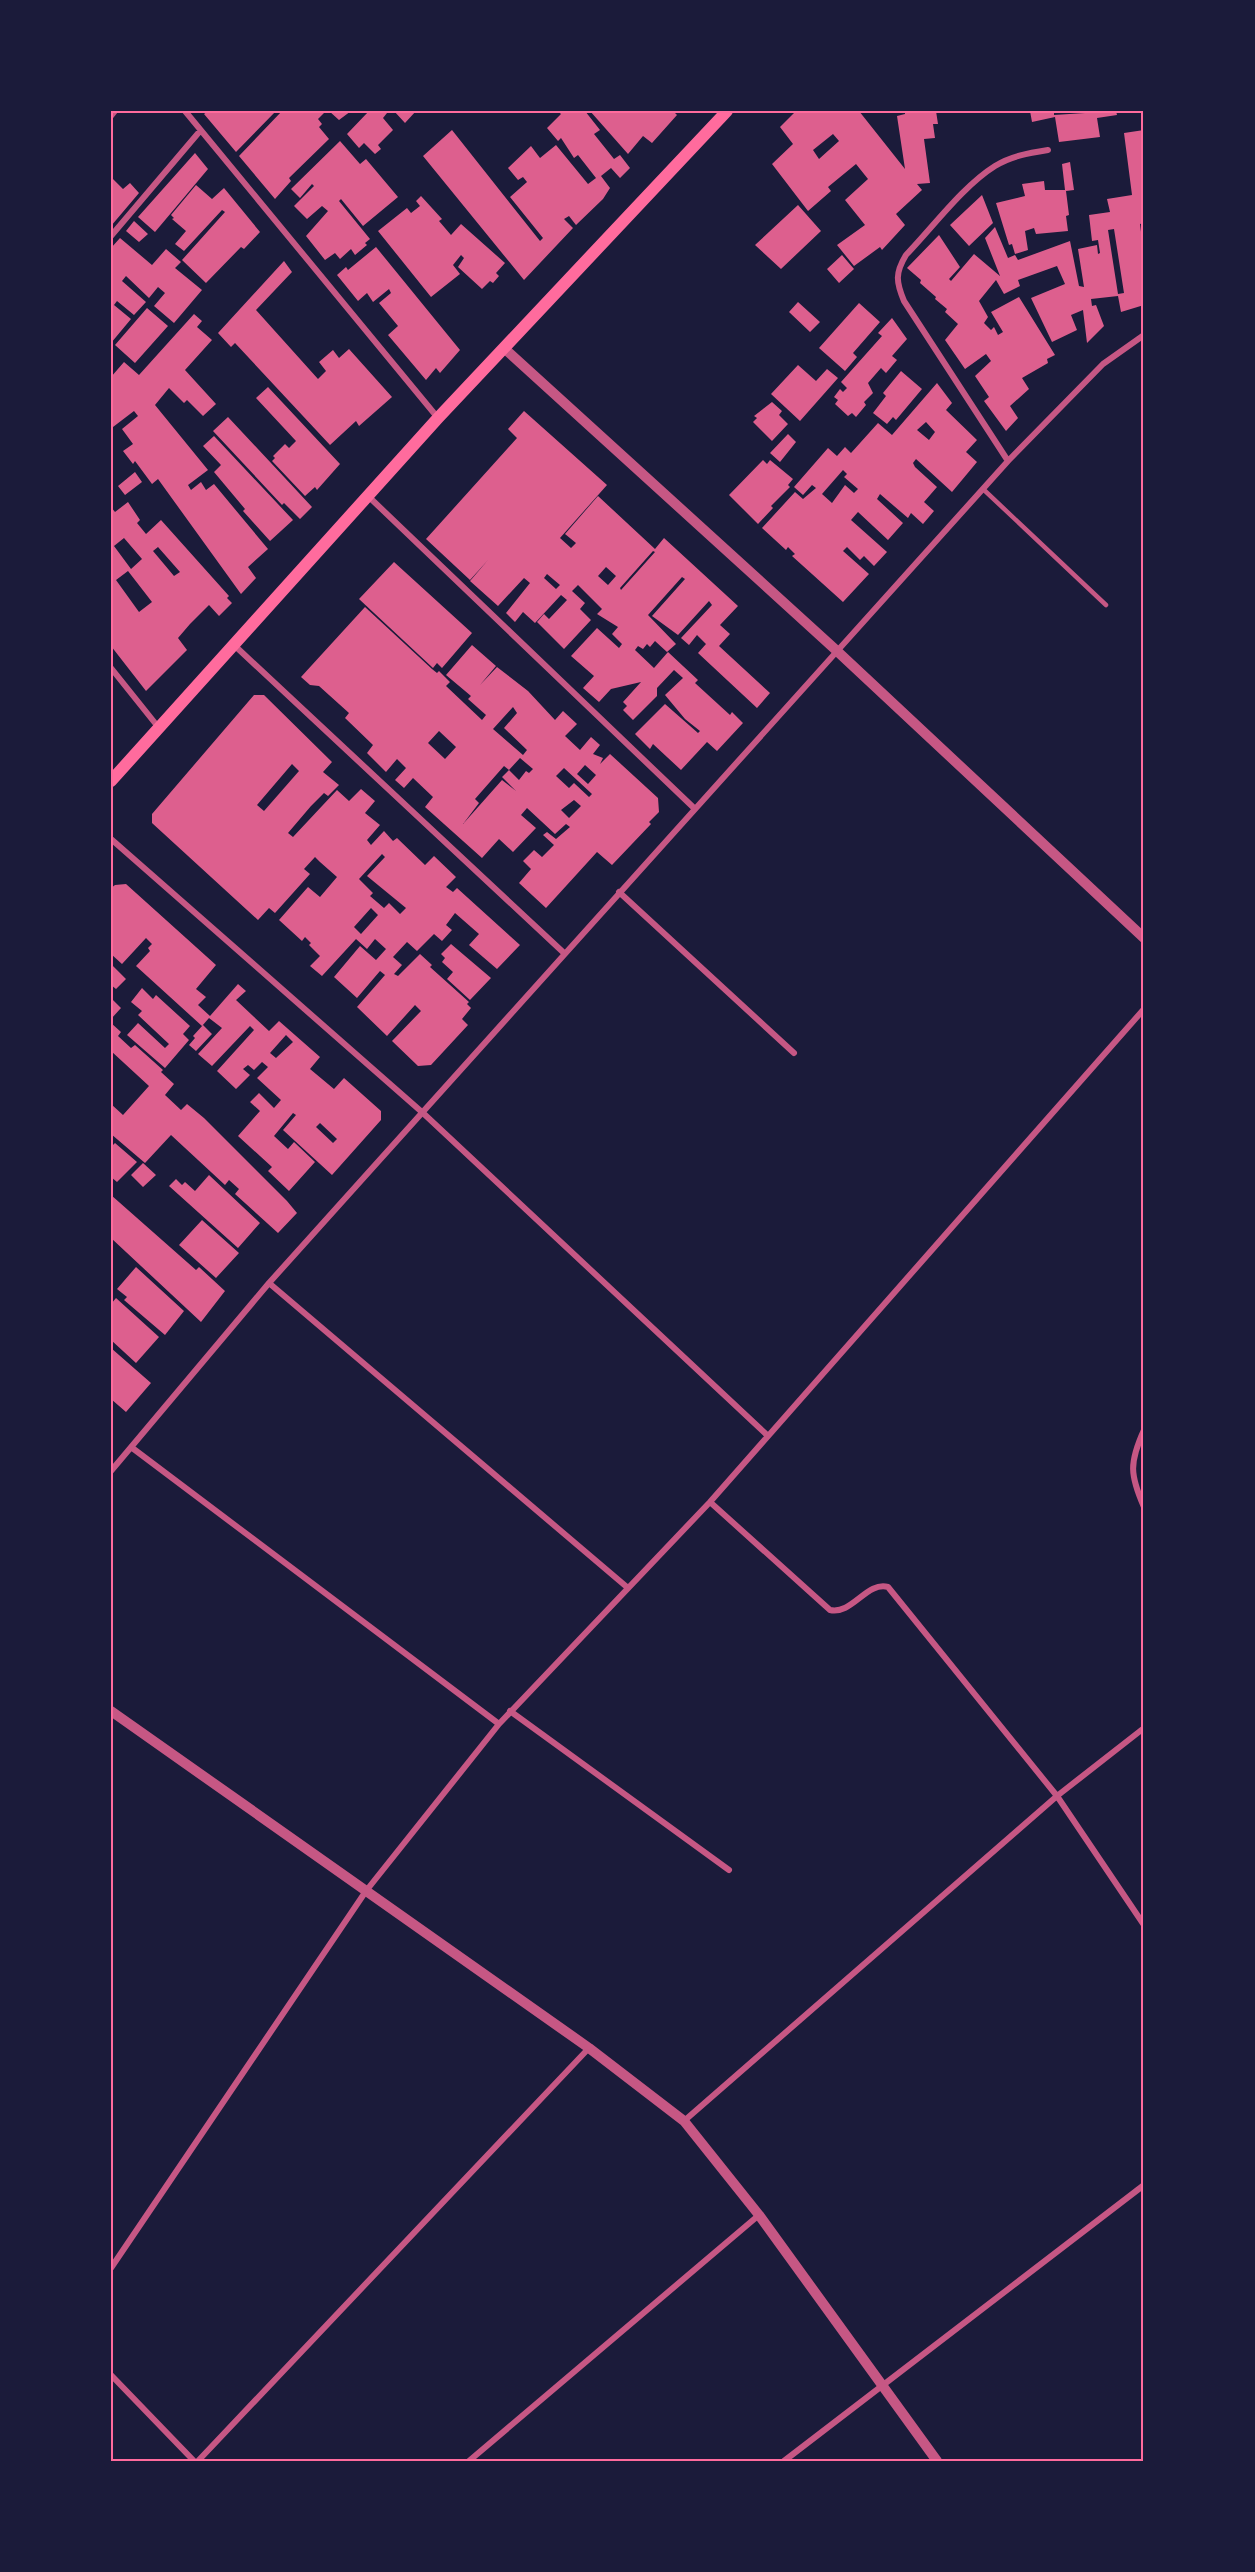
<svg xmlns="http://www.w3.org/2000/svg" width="1255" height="2572" font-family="Figtree,sans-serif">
	<rect width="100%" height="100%" fill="#1b1b3a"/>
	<path fill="#dd5f8e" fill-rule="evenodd" d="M208,111h68l-40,41 -32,-38z
		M282,111h44l-8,8 4,5 -3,3 10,12 -40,39 2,3 -16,18 -36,-43z
		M329,111h22l-12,9z
		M369,111h16l2,2 -4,5 10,12 -15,15 3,4 -6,5 -11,-11 -5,5 -12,-14z
		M394,111h22l-11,12z
		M558,111h27l15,19 -6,4 20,25 6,-4 10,13 -10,10 -9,-10 -10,8 9,12 -7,11 -27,26 -7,-9 -5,3 9,9 -49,52 -101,-124 29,-26 88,111 3,-3 -33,-41 17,-15 -4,-5 -5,3 -10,-12 23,-22 9,12 16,-13 32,39 8,-6 -18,-23 -4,3 -13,-20 -3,3 -11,-13 14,-14z
		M590,111h83l4,4 -25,28 -9,-7 -15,18z
		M796,111h63l46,58 -8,-53 8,-2v-3h31l2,13h-5l2,14 -11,1 6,44 -13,1 5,6 -26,24 9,11 -23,25 -2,-3 -26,19 -17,-21 28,-20 -20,-25 23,-21 -12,-15 -28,23 3,4 -23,20 -36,-47 21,-20 -13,-17zM833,134l6,7 -20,18 -6,-9z
		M1030,111h24v4l62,-4 1,4 -20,3 3,19 -41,5 -4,-25 -23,5z
		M1144,130v93l-4,1 4,31v50l-23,7 -3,-16 -27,3 1,7 4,-1 8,21 -17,17 -4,-33 -12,5 6,15 -25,12 -21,-44 34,-14 -8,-18 -39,14 2,6 -16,8 -8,-14 -17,21 9,16 -4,6 7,7 3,-3 4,8 5,-3 -12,-20 28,-15 36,58 -8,4 1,4 -26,15 7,11 -19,17 8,12 -12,13 -22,-30 5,-4 -14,-21 16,-15 -5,-7 -21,15 -20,-29 13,-16 -13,-12 2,-3 -12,-10 1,-2 -16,-14 1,-3 -14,-12 32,-33 21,32 -11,12 2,2 23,-27 26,22 -15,-38 10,-11 13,31 7,-3 3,5 52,-19 9,45 5,1 -6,-38 19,-4 1,9 2,-1 -2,-13 -6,1 -3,-26 21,-3 -3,-13 25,-4 -8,-62zM1114,229l10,64 -6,1 -10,-64z
		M340,141l20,23 6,-5 32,38 -35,29 -22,-27 -2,2 31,38 -5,4 2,2 -12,10 -4,-6 -11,10 -5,-6 -10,7 -19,-24 22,-25 -6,-5 -15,13 -13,-13 20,-20 -2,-2 -12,14 -9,-9z
		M195,153l13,16 -53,63 -17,-15z
		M1070,162l4,28 -8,1 3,24 -3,1 2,15 -32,3 -2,-6 -9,3 3,19 -13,4 -3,-10 -3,1 -13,-42 29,-7 -3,-12 22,-3 1,9h20l-3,-26z
		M111,177l12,12 7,-6 9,10 -28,33z
		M196,185l16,14 12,-11 36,44 -16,17 -3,-2 -35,36 -24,-23 43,-48 -3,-2 -38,41 -9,-7 11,-13 -14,-12 2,-1 -3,-3z
		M982,195l11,28 -24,23 -19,-21z
		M421,196l21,23 -3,2 12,14 10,-11 44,39 -9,10 3,3 -6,7 -3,-2 -8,8 -24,-22 6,-9 -3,-3 -8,10 7,9 -29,23 -53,-66 29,-23 4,5 9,-7 -4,-5z
		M798,205l23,26 -40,38 -26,-24z
		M134,221l14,13 -9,8 -13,-11z
		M120,238l32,27 14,-16 15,13 -6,6 27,22 -28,33 -20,-17 11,-13 -7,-6 -9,11 -23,-22 -4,5 24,21 -12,13 -17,-14 -3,4 17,14 -20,24v-95z
		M376,247l84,103 -20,23 -4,-5 -10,12 -38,-45 10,-9 -19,-23 12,-10 -2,-4 -16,13 -6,-9 -9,8 -21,-26 9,-8 2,3z
		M842,255l12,14 -15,14 -12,-14z
		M284,261l8,11 -36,38 62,69 8,-8 -7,-9 14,-12 6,8 10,-9 43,48 -33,29 -3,-5 -26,24 -95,-102 -4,4 -13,-14z
		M798,302l22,20 -10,10 -21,-20z
		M859,303l21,19 -27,31 4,4 -12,14 -26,-23z
		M147,308l21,18 -33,37 -20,-18z
		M194,314l8,7 -5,6 15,13 -27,30 31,34 -13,12 -16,-16 -3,3 -15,-15 -14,17 53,65 -20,15 3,5 10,-8 5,8 8,-6 54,65 -20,18 8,11 -15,16 -83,-115 -6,5 -17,-23 -2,3 -10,-13 10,-7 -11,-15 16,-13 -4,-5 -21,16 -2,-3v-47l13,-15 15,13z
		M892,318l15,21 -15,17 5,4 -11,13 -5,-5 -13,15 5,10 -9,9 2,3 -10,12 -4,-4 -4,3 -13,-12 3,-4 -4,-3 6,-8 3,3 4,-4 -6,-6 41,-46 -4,-3z
		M798,365l18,16 11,-12 11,9 -38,43 -29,-27z
		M901,371l21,18 -26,31 -3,-3 -6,7 -14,-11 13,-17 -3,-3z
		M937,383l15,20 -6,7 31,30 -11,12 11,10 -25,30 -36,-33 -3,4 2,4 22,20 -13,15 10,9 -11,13 -12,-11 -3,5 -28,-24 -3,5 26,24 -15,17 -30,-28 -7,8 36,32 -13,14 -10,-10 -4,4 -13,-13 -4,4 26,23 -26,28 -51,-46 3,-2 -7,-7 -2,3 -24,-22 33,-36 8,7 13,-11 -4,-3 -9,10 -9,-8 34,-39 9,8 8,-9 6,6 27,-30 14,12zM926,422l9,10 -6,8 -12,-10zM843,470l4,4 -3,3 14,12 -4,4 -9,-8 -13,18 -10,-9z
		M268,387l72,77 -23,26 -2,-3 -10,9 -33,-35 3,-3 -2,-2 12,-12 4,4 7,-7 -40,-43z
		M772,402l10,9 -3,4 9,9 -16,17 -19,-19 4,-4 -3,-2z
		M524,411l83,74 -47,53 11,10 5,-5 -11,-9 33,-38 57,53 9,-11 74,68 -18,19 10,9 -11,12 51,47 -13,15 -59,-55 8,-9 -9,-9 -8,10 -8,-7 31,-33 -3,-4 -31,34 -26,-19 33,-37 -3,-2 -34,38 28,29 -9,8 -12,-11 -5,6 -3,-3 -4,5 -5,-3 -3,4 19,18 14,-16 30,28 -3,3 35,32 2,-3 11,11 -26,28 -10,-9 -26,28 -28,-26 -3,5 -15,-15 30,-30 33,29 2,-2 -15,-12 -20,-24 18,-17 -9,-8 -17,18v8l-24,24 -10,-10 4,-4 -4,-4 18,-20 -30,7 -12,13 -16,-14 11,-12 -23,-20 26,-28 22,20 3,-4 -10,-10 6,-7 -21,-13 5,-5 -24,-24 -6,6 13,12 -5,6 11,11 -27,29 -27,-27 7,-8 5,5 18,-19 -6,-5 -26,28 -12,-11 -8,10 -9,-9 24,-30 -6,-5 -26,28 -28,-25 18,-21 -18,20 -44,-41 91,-101 -9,-9zM653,551l2,1 -34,38 -1,-2zM606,567l10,9 -8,9 -10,-9zM547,574l13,11 -4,4 -12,-11z
		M228,417l84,90 -12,12 -16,-16 -2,2 -69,-74z
		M788,434l8,8 -16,20 -10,-9z
		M214,436l79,84 -23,21 -27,-30 2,-2 -31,-37 7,-7 -18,-19z
		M763,460l4,4 3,-4 23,19 -5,6 2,2 -19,19 2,2 -15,16 -29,-29z
		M135,472l7,10 -17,13 -7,-9z
		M128,502l12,18 -3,3 9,11 15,-14 68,76 -2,2 5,5 -13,13 -10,-11 -19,19 -12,14 9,12 -41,41 -35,-45v-139l4,5zM124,538l18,21 -11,10 -17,-23zM158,547l22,25 -6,4 -21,-25zM128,571l24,31 -13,10 -23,-32z
		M394,562l78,71 -30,35 -5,-5 -4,5 -74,-69z
		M365,607l67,62 5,4 2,-2 11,11 -4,4 36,34 4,-5 -18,-16 3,-3 -25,-21 26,-30 24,21 -16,19 17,-18 31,24 27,29 8,-9 14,13 -12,12 15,14 11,-13 9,8 -7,9 10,4 -3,6 10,-10 48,44 1,14 -10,10 2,2 -39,41 -15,-13 -51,56 -27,-25 12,-14 -8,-8 11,-11 8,7 12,-12 -11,-10 4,-3 9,7 14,-12 -4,-3 -11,10 -28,-26 -6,7 15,13 -23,24 -14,-13 -17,19 -57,-51 8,-10 -20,-19 -9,10 -9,-8 11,-12 -9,-9 -11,13 -19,-19 6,-8 -28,-27 4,-5 -30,-27 -9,-1 -9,-8zM513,707l4,6 -13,15 23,22 -4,5 -30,-26zM439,731l17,16 -11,12 -17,-16zM520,758l13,11 -4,4 -3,-2 -7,9 -10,-10 -7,7 14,14 -14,-11 -39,44 16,-21 -4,-4 29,-33 5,4zM585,765l11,10 -8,9 -11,-10zM564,768l28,26 -3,3 -15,-14 -5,5 -13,-12zM574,800l7,6 -12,12 -8,-8z
		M254,695h10l68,67 -9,10 16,13 -11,11 -4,-3 -13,13 -23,27 5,4 44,-47 12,11 12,-12 14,12 -10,12 15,12 -13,15 4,5 13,-14 9,10 4,-3 28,27 9,-9 22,21 -10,10 7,5 4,-4 63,57 -23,24 -28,-24 10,-11 -24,-21 -9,12 6,5 -10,11 -8,-7 -17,17 -10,-9 -14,15 9,8 -8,9 4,2 22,-22 12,11 -2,2 39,35 -2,2 4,4 -9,11 6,6 -37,40 -13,1 -26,-25 29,-30 -6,-6 -28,31 -30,-29 28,-32 -5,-4 -23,27 -23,-21 26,-31 16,14 10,-11 -11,-10 -8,10 -11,-10 -34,37 -12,-10 10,-10 -11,-11 2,-2 -6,-6 -3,4 -23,-21 29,-33 12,10 17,-20 -17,-15 -5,-5 -11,12 6,5 -35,39 -6,-5 -11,12 -106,-97v-9zM292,764l7,7 -35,40 -7,-6zM382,854l3,3 -18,19 39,32 -6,6 -11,-11 -5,5 -14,-12 3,-3 -14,-14zM371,908l7,7 -17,19 -7,-7z
		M126,884l90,81 -20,24 10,8 -8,8 12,11 28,-32 8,7 -10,9 33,31 10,-10 41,36 -10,12 24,20 10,-11 37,33v9l-49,55 -49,-45 13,-15 -3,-2 -19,23 14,13 6,-7 21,20 -26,29 -21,-20 4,-4 -34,-31 22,-25 -10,-9 9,-9 15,15 7,-8 -24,-22 11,-11 -6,-5 -8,8 -6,-5 -5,4 7,6 -14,14 -19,-18 37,-41 -4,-4 -38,40 -14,-12 24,-26 -13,-10 -7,8 -66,-60 14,-15 -2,-3 4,-4 -6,-6 -24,26 -11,-10v-66l4,-3zM286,1035l7,7 -17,16 -6,-5zM320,1123l17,16 -4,4 -17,-16z
		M451,944l40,34 -21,22 -23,-21 6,-7 -11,-10 3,-4 -4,-4z
		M111,964l15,15 -10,10 -5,-4z
		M142,988l11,11 3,-4 34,31 -7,8 6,6 -24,28 -38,-33 11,-12 27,25 4,-4 -31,-29 4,-4 -11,-9z
		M111,998l10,10 -10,11z
		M111,1023l10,9 -3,4 13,12 4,-3 28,25 -2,2 13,12 -9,11 16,15 6,-6 17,14 83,83 10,12 -19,20 -43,-39 4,-5 -10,-9 -4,5 -54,-50 -26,28 -34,-29v-30l12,11 26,-29 -38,-35z
		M203,1025l9,9 -16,17 -7,-6 6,-7 -2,-2z
		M115,1143l22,19 -20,20 -6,-5v-30z
		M143,1163l13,12 -13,12 -12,-12z
		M209,1175l51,48 -22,25 -69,-62 7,-7 6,6 3,-3 10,9z
		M111,1195l85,75 3,-3 26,24 -24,31 -90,-84z
		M202,1220l37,33 -23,25 -37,-33z
		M136,1267l48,44 -19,24 -41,-35 3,-3 -10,-8z
		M116,1298l43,39 -23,26 -25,-23v-36z
		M111,1348l40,35 -25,29 -15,-13z"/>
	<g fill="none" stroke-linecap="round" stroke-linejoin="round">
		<path stroke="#c65784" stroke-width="4.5" d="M983,489l123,116"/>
		<path stroke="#c65784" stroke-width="6" d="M185,111l253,307
			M111,116l4,-5
			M111,236l89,-105
			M1008,461l-104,-160c-8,-19 -9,-28 2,-46 27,-28 57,-69 89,-89 16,-10 34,-13 53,-16
			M368,496l326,312
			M234,645l330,308
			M111,668l48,60
			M111,839l312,274 344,322
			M619,892l175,161
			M269,1283l359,305
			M1144,1430c-15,33 -14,45 0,77
			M131,1447l368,277
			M111,1471l158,-188 739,-822 95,-97 41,-29
			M710,1502l120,108c22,5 37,-29 58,-23l169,209 87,129
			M510,1711l219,159
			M684,2121l373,-325 87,-68
			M111,2268l255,-377 133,-167 211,-222 434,-493
			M111,2375l83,86
			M198,2461l391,-413
			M469,2461l290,-246
			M784,2461l360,-276"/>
		<path stroke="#c65784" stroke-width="10" d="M504,348l333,303 307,287
			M111,1711l478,337 95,73 75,94 178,246"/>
		<path stroke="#ff6b9d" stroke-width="12" d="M111,781l327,-363 289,-307"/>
	</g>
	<rect width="1255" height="2572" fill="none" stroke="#1b1b3a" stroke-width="225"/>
	<rect x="112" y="112" width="1030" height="2348" fill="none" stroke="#ff6b9d" stroke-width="2"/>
</svg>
